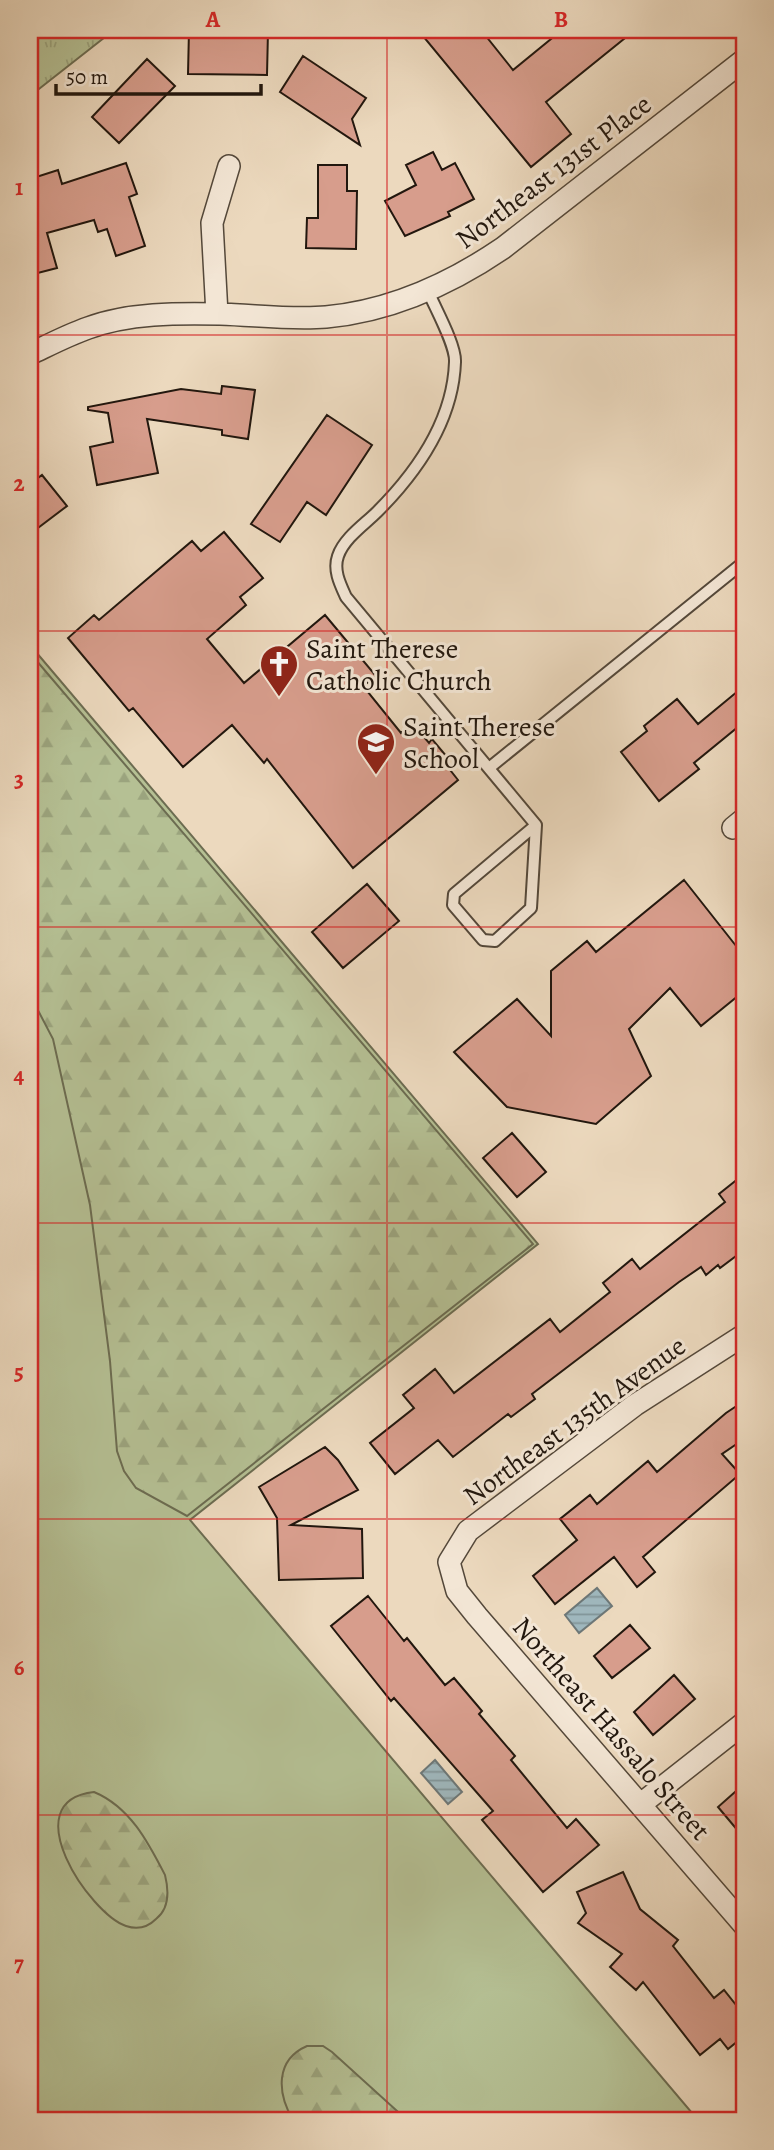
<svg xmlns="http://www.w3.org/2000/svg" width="774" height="2150" font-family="Alegreya,serif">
	<defs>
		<pattern id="forest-firs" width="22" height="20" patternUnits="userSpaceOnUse" patternTransform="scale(1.75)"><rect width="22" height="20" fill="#b5c094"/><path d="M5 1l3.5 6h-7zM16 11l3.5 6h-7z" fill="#9ba47e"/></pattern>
		<pattern id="park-tufts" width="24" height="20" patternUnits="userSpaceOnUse" patternTransform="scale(1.75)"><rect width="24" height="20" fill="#b5c094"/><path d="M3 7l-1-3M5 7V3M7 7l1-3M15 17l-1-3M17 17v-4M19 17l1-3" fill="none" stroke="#9ba47e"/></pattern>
		<pattern id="water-rules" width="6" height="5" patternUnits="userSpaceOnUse" patternTransform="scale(1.75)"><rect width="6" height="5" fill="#9fb7bd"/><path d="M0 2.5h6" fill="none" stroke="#819498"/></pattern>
	</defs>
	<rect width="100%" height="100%" fill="#ecd9be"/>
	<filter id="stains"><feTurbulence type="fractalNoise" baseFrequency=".00286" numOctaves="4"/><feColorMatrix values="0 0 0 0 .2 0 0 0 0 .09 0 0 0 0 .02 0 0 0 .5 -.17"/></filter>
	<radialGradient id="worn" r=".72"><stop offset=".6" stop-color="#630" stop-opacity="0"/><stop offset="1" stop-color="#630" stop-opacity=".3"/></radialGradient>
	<path fill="#b5c094" stroke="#6c6c51" stroke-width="2" d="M30,645l508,599 -348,276 508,600h-668z"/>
	<path fill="url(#forest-firs)" stroke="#6c6c51" stroke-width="2" d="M30,653l503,591 -346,272 -51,-28 -12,-17 -7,-20 -7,-90 -20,-156 -37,-166 -23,-44z
		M94,1792c36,15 54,50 71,83 4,16 5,33 -9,44 -8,8 -18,11 -30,7 -36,-12 -113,-125 -32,-134z
		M307,2046h16l9,6 75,68h-114c-16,-27 -18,-60 14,-74z"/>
	<path fill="url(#park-tufts)" stroke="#6c6c51" stroke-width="2" d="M30,30h84l-84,66z"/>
	<path fill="url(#water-rules)" stroke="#6d7777" stroke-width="2" d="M597,1588l15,18 -33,27 -14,-18z
		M435,1760l27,32 -14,12 -27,-31z"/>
	<path fill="#d79d8c" stroke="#22170e" stroke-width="2" d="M189,30l79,1 -1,44 -79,-1z
		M418,30h63l32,40 49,-40h73l-89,72 25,32 -40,33z
		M303,56l63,42 -14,21 8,26 -80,-53z
		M147,59l28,27 -56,57 -27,-26z
		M433,152l9,18 13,-7 19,36 -26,13 2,4 -45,20 -20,-35 31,-16 -10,-20z
		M126,163l11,31 -8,3 16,49 -29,10 -9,-27 -9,3 -4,-12 -47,13 10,35 -27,7v-96l28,-9 4,14z
		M318,165h29v26h10l-1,58 -50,-1 1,-30h11z
		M222,386l33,4 -7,49 -26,-4v-5l-75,-11 11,54 -61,12 -7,-38 23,-5 -5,-29 -20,-3v-3l93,-18 40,5z
		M327,415l45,30 -46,70 -19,-13 -27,40 -29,-18z
		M42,475l25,31 -37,28v-50z
		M224,532l39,46 -23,19 6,8 -39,34 37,44 81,-68 51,61 -13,10 38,47 11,-10 17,20 3,-4 15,18 -4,4 15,19 -105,88 -86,-109 -3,4 -32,-38 -49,42 -50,-59 -4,3 -61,-73 26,-23 5,5 93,-79 9,10z
		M744,686v36l-50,41 5,6 -40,32 -38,-49 26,-21 -3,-5 33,-27 21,25z
		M684,880l60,76v35l-43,35 -31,-38 -41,41 22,47 -55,48 -89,-17 -53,-55 63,-53 34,37v-65l36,-30 9,11z
		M367,884l32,37 -56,47 -31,-36z
		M512,1133l34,39 -29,25 -34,-39z
		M744,1174v76l-24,18 -2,-3 -12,10 -5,-8 -22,15 -147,112 3,5 -24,18 -3,-3 -55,43 -15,-17 -43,34 -25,-31 44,-35 -11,-13 32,-26 19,24 96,-74 10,13 50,-40 -7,-9 29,-24 8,10 85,-67 -6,-8z
		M744,1401v38l-22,15 18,20 -97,83 12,15 -18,15 -23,-30 -59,47 -22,-28 44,-36 -17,-21 30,-24 7,9 51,-43 9,11 69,-59z
		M325,1447l13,13 20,30 -67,35 71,4 1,49 -84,2 -2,-62 -18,-31z
		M368,1596l36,45 3,-3 38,47 9,-7 28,33 -3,3 36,42 -4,4 56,68 9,-9 23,26 -56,47 -61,-72 11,-9 -99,-113 -3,3 -60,-75z
		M630,1625l20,23 -38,30 -18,-22z
		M674,1675l21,24 -42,36 -19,-23z
		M744,1784v54l-26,-31z
		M623,1872l17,37 38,31 -5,6 41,52 10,-8 20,25v21l-16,13 -8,-10 -20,16 -57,-73 -7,8 -26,-23 12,-13 -44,-31 8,-10 -9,-21z"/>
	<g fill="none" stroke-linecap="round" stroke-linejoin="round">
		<defs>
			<path id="service" d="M428,291c7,17 28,54 27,71 -2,58 -38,110 -78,150 -12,12 -33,26 -39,44 -5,14 2,28 8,41l190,228 -5,83 -36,33 -12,-1 -30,-35 1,-11 82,-69
				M489,768l255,-206"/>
			<path id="minor" d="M217,314l-5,-91 17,-57
				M30,354c19,-9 38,-19 58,-26 40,-15 90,-15 132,-14 35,1 71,6 106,3 65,-6 124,-33 177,-69l241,-188
				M733,828l11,-9
				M744,1335l-109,70 -167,126 -19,31 8,29 20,25 267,309
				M641,1804l103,-81"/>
		</defs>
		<use href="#service" stroke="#54483a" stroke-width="14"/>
		<use href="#minor" stroke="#54483a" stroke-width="24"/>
		<use href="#service" stroke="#f3e6d5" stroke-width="10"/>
		<use href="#minor" stroke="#f3e6d5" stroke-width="21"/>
	</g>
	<path fill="none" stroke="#d62828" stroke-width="2" stroke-opacity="0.55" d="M387,30v2090M30,335h714M30,631h714M30,927h714M30,1223h714M30,1519h714M30,1815h714"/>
	<defs>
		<symbol id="church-pin" viewBox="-11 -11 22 30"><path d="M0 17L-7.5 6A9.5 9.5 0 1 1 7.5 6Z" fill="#8f2418" stroke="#f3e6d5"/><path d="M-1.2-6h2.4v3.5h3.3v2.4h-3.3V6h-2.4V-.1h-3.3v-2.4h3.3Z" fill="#fff"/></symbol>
		<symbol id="school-pin" viewBox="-11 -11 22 30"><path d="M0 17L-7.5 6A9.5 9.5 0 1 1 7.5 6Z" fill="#8f2418" stroke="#f3e6d5"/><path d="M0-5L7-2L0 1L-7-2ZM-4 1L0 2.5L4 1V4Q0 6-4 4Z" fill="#fff"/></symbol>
	</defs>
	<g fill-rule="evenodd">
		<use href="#church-pin" x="257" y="642" width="44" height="60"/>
		<use href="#school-pin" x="354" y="720" width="44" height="60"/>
	</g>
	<g text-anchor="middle" stroke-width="6" stroke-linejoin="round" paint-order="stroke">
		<g font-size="28" fill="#22170e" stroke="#f3e6d5">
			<text transform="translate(553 171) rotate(-37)" y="10">Northeast 131st Place</text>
			<text transform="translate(574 1420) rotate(-36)" y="10">Northeast 135th Avenue</text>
			<text transform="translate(612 1728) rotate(49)" y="10">Northeast Hassalo Street</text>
		</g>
		<g font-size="28" fill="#22170e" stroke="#f3e6d5" text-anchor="start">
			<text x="306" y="658">Saint Therese<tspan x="306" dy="32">Catholic Church</tspan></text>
			<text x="403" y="736">Saint Therese<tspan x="403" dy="32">School</tspan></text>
		</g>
	</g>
	<rect width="774" height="2150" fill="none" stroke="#ecd9be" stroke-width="77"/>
	<path d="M56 84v10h205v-10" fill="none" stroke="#22170e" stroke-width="3.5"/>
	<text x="66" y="84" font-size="21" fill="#22170e" stroke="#f3e6d5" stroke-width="5" paint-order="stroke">50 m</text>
	<rect x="38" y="38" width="698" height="2074" fill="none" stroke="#d62828" stroke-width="2.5"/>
	<g font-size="23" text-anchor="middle" font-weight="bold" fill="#d62828">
		<text x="213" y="27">A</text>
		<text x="561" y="27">B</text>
		<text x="19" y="195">1</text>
		<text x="19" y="491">2</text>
		<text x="19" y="787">3</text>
		<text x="19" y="1083">4</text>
		<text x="19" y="1379">5</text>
		<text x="19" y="1675">6</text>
		<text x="19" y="1971">7</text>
	</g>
	<rect width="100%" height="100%" filter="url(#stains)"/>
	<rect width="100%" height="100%" fill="url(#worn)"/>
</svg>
